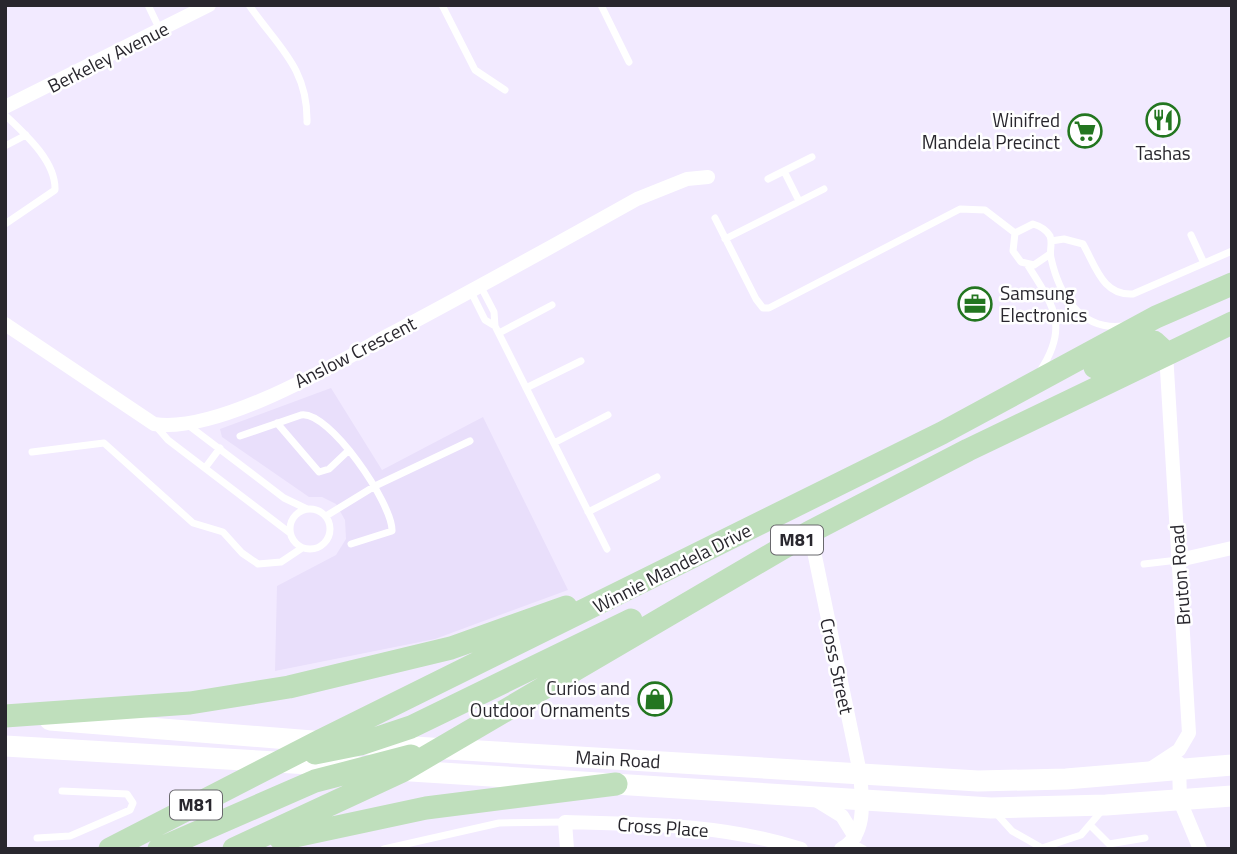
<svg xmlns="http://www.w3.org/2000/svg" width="1237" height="854" font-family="'Titillium Web',sans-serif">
	<rect width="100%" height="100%" fill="#f2eaff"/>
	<path fill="#e9dffb" d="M331,388l51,82 101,-53 85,173 -133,49 -160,32 2,-85 59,-31 10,-16 -1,-19 -9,-16 -14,-7h-13l-87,-60 -2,-8z"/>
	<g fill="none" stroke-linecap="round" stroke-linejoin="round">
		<path stroke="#fff" stroke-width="7" d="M148,5l12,25
			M249,5c28,41 59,62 58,117
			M442,5l33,65 30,20
			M601,5l28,57
			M5,115c20,19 51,46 50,75l-50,34
			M5,146l21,-11
			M784,171l15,30
			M768,179l44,-22
			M715,218l41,81 7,9h6l191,-99 25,1 30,23
			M1191,235l12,26
			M725,239l99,-50
			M1051,241l13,-2 19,5c13,23 20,52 50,50l99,-43
			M1050,254l-16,11 -13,-3 -8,-11 2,-18 18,-9c7,2 13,5 17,12 3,8 -1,14 1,22 8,36 29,73 72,68
			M1027,264c26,41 43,62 13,107
			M481,287l13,25 1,14 112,223
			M471,292l14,28 10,6
			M499,333l53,-28
			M526,388l55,-27
			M277,423l42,49 10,-3 19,-18
			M155,425l13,15 122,93
			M188,425l96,73 23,11
			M240,436l61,-21c28,-5 92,89 91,116l-41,13
			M554,443l54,-28
			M32,452l72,-9 89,80 30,9 19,21 16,11 23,-2 21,-14
			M205,468l15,-20
			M290 529a20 20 0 1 1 40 0a20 20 0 1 1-40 0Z
			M588,512l69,-35
			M326,516l49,-30 95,-45
			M1144,564l34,-4
			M994,811l18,20 30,17 39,-13 23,-27
			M1091,826l18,18 36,-6
			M37,838l33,-2 60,-26 3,-7 -6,-9 -65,-3
			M851,842l13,7
			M384,849l115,-26 66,-1"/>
		<path stroke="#fff" stroke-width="14" d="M5,107l204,-102
			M5,324l149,100c62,10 176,-57 231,-87 85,-45 168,-91 252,-138l50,-20 21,-2
			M810,532l50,241c2,26 8,62 -19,76
			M1179,560l53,-12
			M1179,763l1,38 20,48
			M1150,769l29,-19 10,-17 -23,-380
			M816,800l26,16 13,21
			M567,849l-2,-27c79,2 159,2 236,27"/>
		<path stroke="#fff" stroke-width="21" d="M50,720l275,22
			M364,744l614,37 88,-2 166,-14
			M5,746l355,21
			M395,770l596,38 115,-3 126,-9"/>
		<path stroke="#bfdfbc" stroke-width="23" d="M1095,367l48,-24 11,-1 12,11
			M5,716l185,-13 99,-16 162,-39 115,-41
			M315,753l45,-9 51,-17 220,-107
			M281,839l145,-31 190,-24
			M110,849l210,-108 622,-308 214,-116 76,-33
			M159,849l156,-68 96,-25
			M234,849l168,-78 408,-239 158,-82 264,-127"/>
	</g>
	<defs>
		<symbol id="restaurant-ring" viewBox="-11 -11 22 22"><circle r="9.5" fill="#fff" stroke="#237620" stroke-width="1.5"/><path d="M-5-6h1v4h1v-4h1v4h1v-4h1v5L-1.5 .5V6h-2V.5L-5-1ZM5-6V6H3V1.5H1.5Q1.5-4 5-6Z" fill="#237620"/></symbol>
		<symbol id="supermarket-ring" viewBox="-11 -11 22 22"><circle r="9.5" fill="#fff" stroke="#237620" stroke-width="1.5"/><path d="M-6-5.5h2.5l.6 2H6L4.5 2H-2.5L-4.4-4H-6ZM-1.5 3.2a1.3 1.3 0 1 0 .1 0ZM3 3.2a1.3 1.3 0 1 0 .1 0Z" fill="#237620"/></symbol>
		<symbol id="office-ring" viewBox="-11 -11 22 22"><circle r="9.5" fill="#fff" stroke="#237620" stroke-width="1.5"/><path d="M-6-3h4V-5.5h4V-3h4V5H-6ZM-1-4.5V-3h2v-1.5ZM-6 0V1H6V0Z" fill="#237620"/></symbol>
		<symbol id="shop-ring" viewBox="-11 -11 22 22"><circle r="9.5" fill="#fff" stroke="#237620" stroke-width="1.5"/><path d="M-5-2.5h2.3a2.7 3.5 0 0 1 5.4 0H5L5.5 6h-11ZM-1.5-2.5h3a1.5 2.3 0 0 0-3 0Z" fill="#237620"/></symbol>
	</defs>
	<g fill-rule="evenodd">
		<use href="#restaurant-ring" x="1144" y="101" width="38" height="38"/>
		<use href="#supermarket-ring" x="1066" y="112" width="38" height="38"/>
		<use href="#office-ring" x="956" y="285" width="38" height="38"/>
		<use href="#shop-ring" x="636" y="680" width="38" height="38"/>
	</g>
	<g text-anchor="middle" stroke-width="5" stroke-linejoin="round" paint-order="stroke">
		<g fill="#fff" stroke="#69686d" stroke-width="2">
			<rect x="771" y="525.5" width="52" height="29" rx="5"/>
			<rect x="170" y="790.5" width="52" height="29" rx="5"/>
		</g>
		<g font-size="18" font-weight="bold" fill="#29272e">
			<text x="797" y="546">M81</text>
			<text x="196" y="811">M81</text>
		</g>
		<g font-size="19" fill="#29272e" stroke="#fff">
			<text transform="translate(108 57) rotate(-27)" y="7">Berkeley Avenue</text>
			<text transform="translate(355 352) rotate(-27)" y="7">Anslow Crescent</text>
			<text transform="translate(672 568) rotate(-27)" y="7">Winnie Mandela Drive</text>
			<text transform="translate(1180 575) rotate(-94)" y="7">Bruton Road</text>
			<text transform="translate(837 666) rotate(78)" y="7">Cross Street</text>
			<text transform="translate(618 759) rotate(3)" y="7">Main Road</text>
			<text transform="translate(663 827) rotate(4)" y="7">Cross Place</text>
		</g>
		<g font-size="19" fill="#29272e" stroke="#fff" text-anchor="end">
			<text x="1060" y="127">Winifred<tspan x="1060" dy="22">Mandela Precinct</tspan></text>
			<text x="1163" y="160" text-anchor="middle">Tashas</text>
			<text x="1000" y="300" text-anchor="start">Samsung<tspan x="1000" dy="22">Electronics</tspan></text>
			<text x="630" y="695">Curios and<tspan x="630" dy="22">Outdoor Ornaments</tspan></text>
		</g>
	</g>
	<rect width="1237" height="854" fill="none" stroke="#29272e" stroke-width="14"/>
</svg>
